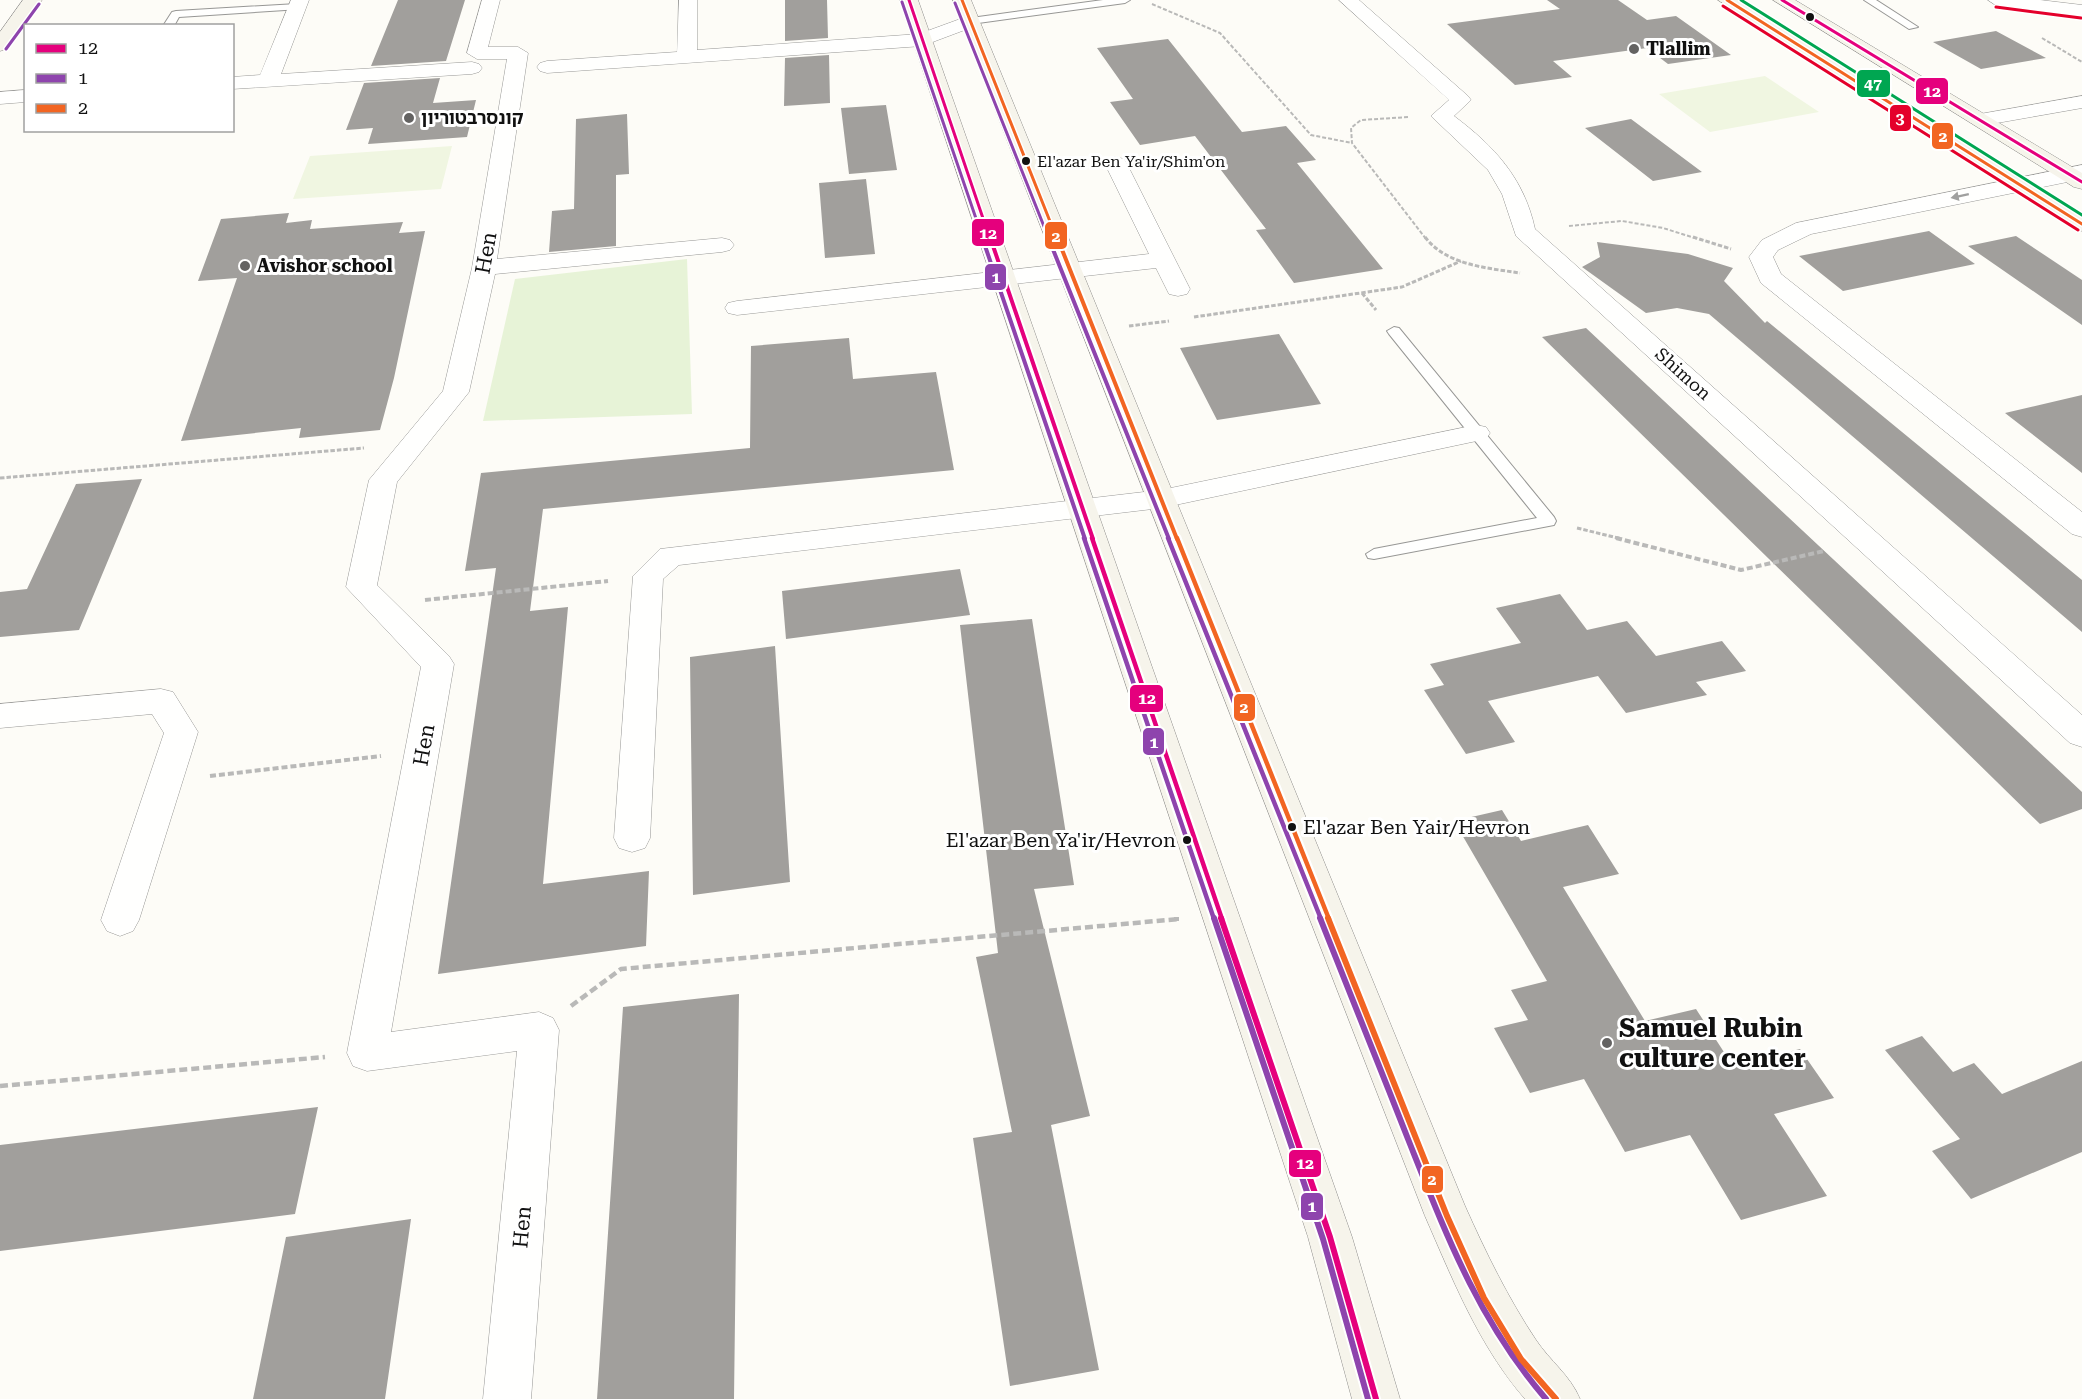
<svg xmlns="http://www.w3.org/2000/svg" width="2082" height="1399" font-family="'Roboto Serif','Noto Sans Hebrew',serif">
	<rect width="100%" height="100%" fill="#fdfcf7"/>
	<path fill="#e7f3d7" d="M687,259l5,155 -209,7 32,-142z"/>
	<path fill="#f0f6e1" d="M1765,76l54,36 -109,20 -51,-38z
		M452,146l-11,43 -148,10 17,-43z"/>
	<path fill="#a19f9c" d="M398,0h67l-19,61 -75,5z
		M785,0h42l1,38 -43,3z
		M1547,0h71l29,20 29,-4 55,39 -63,9 -21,-16 -94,13 19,16 -57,8 -68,-61 113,-15z
		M1996,31l50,27 -65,11 -48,-27z
		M1168,39l74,93 44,-6 30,34 -19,3 86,106 -89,14 -38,-53 10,-1 -71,-93 -55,9 -30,-43 23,-3 -36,-51z
		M829,55l1,48 -46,3 1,-48z
		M440,78l-7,25 43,-3 -9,37 -99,7 5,-16 -27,2 18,-47z
		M886,105l11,65 -48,4 -8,-66z
		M627,114l2,60 -13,1v71l-67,6 3,-41 22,-2 2,-90z
		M1631,119l71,53 -49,9 -68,-53z
		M866,179l9,75 -50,4 -6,-75z
		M289,213l-3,10 26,-3 -2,9 93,-7 -4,11 26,-2 -31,147 -14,52 -81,8 2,-10 -120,13 56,-163 -39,3 23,-62z
		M1929,231l46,33 -132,27 -44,-35z
		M2016,236l66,44v45l-114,-79z
		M1597,242l91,12 45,14 -9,13 41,42 2,-2 315,259v52l-373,-318 -32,-6 -31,5 -64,-46 18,-10z
		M1586,328l496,464v17l-42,15 -498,-487z
		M1279,334l42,70 -104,16 -37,-72z
		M849,338l4,41 83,-7 18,98 -411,39 -13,102 38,-4 -25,277 106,-13 -3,75 -208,28 58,-406 -31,3 16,-98 269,-25 1,-102z
		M2082,395v78l-77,-60z
		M142,479l-63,151 -79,7v-45l27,-3 49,-105z
		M960,569l10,46 -184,24 -4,-48z
		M1560,594l27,36 40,-9 29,35 66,-15 24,30 -50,11 11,13 -81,18 -28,-37 -110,25 27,41 -49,12 -42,-64 20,-5 -14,-21 91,-21 -25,-35z
		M1032,619l42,266 -40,4 56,227 -39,9 48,245 -89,16 -37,-248 39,-6 -36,-175 22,-4 -38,-328z
		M775,646l15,236 -97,13 -3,-238z
		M1502,810l19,31 67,-16 31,49 -56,13 82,134 51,-12 37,57 67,-17 34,49 -60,16 53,82 -86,24 -51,-85 -65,17 -41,-73 -54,14 -36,-65 34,-8 -17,-30 36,-9 -93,-160z
		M739,994l-5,405h-137l26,-392z
		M1922,1036l31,36 21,-9 28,31 80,-33v91l-111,47 -39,-48 28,-12 -75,-89z
		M318,1107l-23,107 -295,37v-106z
		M411,1219l-26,180h-132l33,-162z"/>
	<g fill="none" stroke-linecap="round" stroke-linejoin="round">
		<defs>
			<path id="lane" d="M1103,0h27l-5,3 -154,21 -5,-3 5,-3z
				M1864,0h12l42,27 -9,2z
				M297,4l5,3 -1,2 -122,8 -5,9h-11l9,-14 4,-1z
				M1394,327l5,1 155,189 2,4 -2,4 -180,34 -6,-1 -2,-4 8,-5 163,-31 -148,-184 -2,-3z"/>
			<path id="street" d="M291,0h18l-28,74 191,-12 7,2 3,4 -3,4 -7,2 -240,15v-12l28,-2z
				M482,0h18l-12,47h30l10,6 -31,206 225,-21 8,2 4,5 -4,5 -8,2 -227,22 -26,118 -72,90 -20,103 72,71 5,8 -63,368 148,-20 14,6 6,12 -28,369h-48l34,-348 -150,20 -14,-5 -6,-13 74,-386 -75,-80 23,-107 74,-89 29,-123 35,-209h-30l-10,-6z
				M679,0h18v50l222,-16 52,-19 10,6 -3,4 -56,21 -375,27 -7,-2 -3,-4 3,-4 7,-2 130,-9z
				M1339,0h20l109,96 3,4 -17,16c40,30 70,62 81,113l547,486v32l-12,-4 -554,-507 -14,-42 -14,-24 -57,-54 18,-16z
				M1988,0h52l42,5v12l-85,-11z
				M26,90v12l-26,2v-12z
				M2082,96v12l-102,18 -7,-2 -4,-4 4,-4 7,-2z
				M1116,157l8,2 3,5 63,125 -3,5 -9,2 -9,-2 -13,-26 -419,47 -9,-2 -3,-5 3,-5 9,-2 412,-47 -44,-90 3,-5z
				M2082,165v14l-271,55 -33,16 -5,7 8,17 301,238v25l-10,-3 -311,-251 -12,-26 13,-17 34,-17z
				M1476,425l10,2 4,6 -4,6 -325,69 -482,57 -16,14 -13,259 -5,10 -13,4 -13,-4 -5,-10 19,-262 27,-27 501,-59z
				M161,689l12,3 25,40 -59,188 -6,11 -13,5 -13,-5 -6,-11 63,-187 -12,-19 -152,14v-24z"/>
			<path id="secondary" d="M23,0h19l-35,49 -7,2v-19z
				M900,0h18l434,1237 48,162h-48l-44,-162z
				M953,0h18l494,1206c21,47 43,92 71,134 14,21 34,35 44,59h-55c-46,-53 -72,-119 -100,-183z
				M1718,0h22l342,214v17l-8,-2z
				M1773,0h22l287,173v16l-8,-2z"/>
		</defs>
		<use href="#lane" stroke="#979795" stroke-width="2"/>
		<use href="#street" stroke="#979795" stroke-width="1"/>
		<use href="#secondary" stroke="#8e8d8b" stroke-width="1"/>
		<path stroke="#b9b9b8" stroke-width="2" stroke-dasharray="4 2" stroke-linecap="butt" d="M1152,4l68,29 91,102 41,8
			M2042,38l40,24
			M1408,117l-47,3 -10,8 1,15 74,96
			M1569,226l53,-5 41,7 35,11"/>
		<path stroke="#b9b9b8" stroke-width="3" stroke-dasharray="4.5 2" stroke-linecap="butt" d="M1425,237c21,28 62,31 95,36
			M1693,237l38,12
			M1362,293l14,17
			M1194,317l208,-30 59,-26
			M1129,326l40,-5
			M0,478l364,-30
			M1577,528l45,11"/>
		<path stroke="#b9b9b8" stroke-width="4" stroke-dasharray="6 3" stroke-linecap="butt" d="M1616,538l125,32 83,-19
			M425,600l183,-19
			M210,776l171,-20
			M1174,919h5"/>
		<path stroke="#b9b9b8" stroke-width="4.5" stroke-dasharray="8 4" stroke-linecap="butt" d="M571,1006l50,-37 558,-50
			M0,1086l325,-29"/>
		<use href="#lane" fill="#fffffe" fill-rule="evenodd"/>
		<use href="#street" fill="#fffffe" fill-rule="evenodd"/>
		<use href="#secondary" fill="#f6f4eb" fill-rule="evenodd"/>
		<defs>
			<path id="bus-1-far3" d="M909,0l81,239
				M1782,0l300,182"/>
			<path id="bus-1-far2" d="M990,237l103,302"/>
			<path id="bus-1-far1" d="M1092,538l130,381"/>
			<path id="bus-1" d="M1221,918l109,319 46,162"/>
			<path id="bus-2-far3" d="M902,2l81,237
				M955,3l94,236
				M6,49l33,-45"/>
			<path id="bus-2-far2" d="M982,237l103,302
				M1048,237l121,302"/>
			<path id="bus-2-far1" d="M1084,538l130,381
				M1168,538l153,381"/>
			<path id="bus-2" d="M1214,918l109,321 45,160
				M1320,918c29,73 59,147 88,221 38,95 70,181 138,260"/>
			<path id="bus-3-far3" d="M962,0l95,239
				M1727,0l355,224"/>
			<path id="bus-3-far2" d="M1057,237l120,302"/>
			<path id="bus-3-far1" d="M1177,538l152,381"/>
			<path id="bus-3" d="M1328,918l119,298 37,82 37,61 35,40"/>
			<path id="bus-4" d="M1723,6l355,224
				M1996,7l85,11"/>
			<path id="bus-5" d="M1741,0l341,215"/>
		</defs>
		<use href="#bus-1-far3" stroke="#fff" stroke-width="6"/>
		<use href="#bus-1-far2" stroke="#fff" stroke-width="8"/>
		<use href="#bus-1-far1" stroke="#fff" stroke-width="9"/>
		<use href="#bus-1" stroke="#fff" stroke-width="10"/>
		<use href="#bus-2-far3" stroke="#fff" stroke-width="6"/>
		<use href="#bus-2-far2" stroke="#fff" stroke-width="8"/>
		<use href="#bus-2-far1" stroke="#fff" stroke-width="9"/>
		<use href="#bus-2" stroke="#fff" stroke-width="10"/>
		<use href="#bus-3-far3" stroke="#fff" stroke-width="6"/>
		<use href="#bus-3-far2" stroke="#fff" stroke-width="8"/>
		<use href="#bus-3-far1" stroke="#fff" stroke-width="9"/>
		<use href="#bus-3" stroke="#fff" stroke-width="10"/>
		<use href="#bus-4" stroke="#fff" stroke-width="6"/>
		<use href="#bus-5" stroke="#fff" stroke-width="6"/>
		<use href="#bus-1-far3" stroke="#e5007d" stroke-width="3"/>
		<use href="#bus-1-far2" stroke="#e5007d" stroke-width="4"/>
		<use href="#bus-1-far1" stroke="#e5007d" stroke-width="4.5"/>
		<use href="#bus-1" stroke="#e5007d" stroke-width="6"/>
		<use href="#bus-2-far3" stroke="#8e44ad" stroke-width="3"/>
		<use href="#bus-2-far2" stroke="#8e44ad" stroke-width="4"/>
		<use href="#bus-2-far1" stroke="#8e44ad" stroke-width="4.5"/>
		<use href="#bus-2" stroke="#8e44ad" stroke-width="6"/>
		<use href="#bus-3-far3" stroke="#f26522" stroke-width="3"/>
		<use href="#bus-3-far2" stroke="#f26522" stroke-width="4"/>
		<use href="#bus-3-far1" stroke="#f26522" stroke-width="4.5"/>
		<use href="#bus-3" stroke="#f26522" stroke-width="6"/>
		<use href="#bus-4" stroke="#e4002b" stroke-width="3"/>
		<use href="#bus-5" stroke="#00a651" stroke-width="3"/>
	</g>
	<defs><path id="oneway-solid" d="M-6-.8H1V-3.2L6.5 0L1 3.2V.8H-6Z" transform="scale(1.5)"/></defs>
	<use fill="#a0a09f" href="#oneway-solid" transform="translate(1960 196) rotate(168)"/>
	<g fill="#111" stroke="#fff" stroke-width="2">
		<circle cx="1810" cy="17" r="5"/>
		<circle cx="1026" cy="161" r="5"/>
		<circle cx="1292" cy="827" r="5"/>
		<circle cx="1187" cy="840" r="5"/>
	</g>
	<g fill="#646362" stroke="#fff" stroke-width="2">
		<circle cx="1634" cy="49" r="6"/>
		<circle cx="409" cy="118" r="6"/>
		<circle cx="245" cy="266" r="6"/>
		<circle cx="1607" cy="1043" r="6"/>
	</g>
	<g text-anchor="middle" stroke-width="6" stroke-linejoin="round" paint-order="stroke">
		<g font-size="16" fill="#111" stroke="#fff" text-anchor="start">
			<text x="1037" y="167">El'azar Ben Ya'ir/Shim'on</text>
		</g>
		<g font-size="18" font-weight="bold" fill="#111" stroke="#fff" text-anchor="start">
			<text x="1646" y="55">Tlallim</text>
			<text x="421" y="124">קונסרבטוריון</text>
			<text x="257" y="272">Avishor school</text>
		</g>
		<g font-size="18" fill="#111" stroke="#fff">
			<text transform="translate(1683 374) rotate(42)" y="6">Shimon</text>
		</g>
		<g font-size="20" fill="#111" stroke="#fff" text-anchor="start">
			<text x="1303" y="834">El'azar Ben Yair/Hevron</text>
			<text x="1176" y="847" text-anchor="end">El'azar Ben Ya'ir/Hevron</text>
		</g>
		<g font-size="21" fill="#111" stroke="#fff">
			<text transform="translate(486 253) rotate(-80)" y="7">Hen</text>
			<text transform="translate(424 745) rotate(-80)" y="7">Hen</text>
			<text transform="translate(522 1227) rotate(-85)" y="7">Hen</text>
		</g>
		<g font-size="26" font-weight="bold" fill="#111" stroke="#fff" text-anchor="start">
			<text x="1619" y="1037">Samuel Rubin<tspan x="1619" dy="30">culture center</tspan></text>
		</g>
	</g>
	<g stroke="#fff" stroke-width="2">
		<rect x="1856" y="69" width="35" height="29" rx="6" fill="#00a651"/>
		<rect x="1915" y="77" width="34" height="28" rx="6" fill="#e5007d"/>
		<rect x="1889" y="104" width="23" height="28" rx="6" fill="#e4002b"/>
		<rect x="1931" y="122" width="23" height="28" rx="6" fill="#f26522"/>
		<rect x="971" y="218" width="34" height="29" rx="6" fill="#e5007d"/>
		<rect x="1044" y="221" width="24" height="29" rx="6" fill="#f26522"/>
		<rect x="984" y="263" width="23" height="28" rx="6" fill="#8e44ad"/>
		<rect x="1129" y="684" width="35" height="29" rx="6" fill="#e5007d"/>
		<rect x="1233" y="693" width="23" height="29" rx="6" fill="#f26522"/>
		<rect x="1142" y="727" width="23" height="29" rx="6" fill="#8e44ad"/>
		<rect x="1288" y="1149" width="34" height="29" rx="6" fill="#e5007d"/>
		<rect x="1421" y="1165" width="23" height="29" rx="6" fill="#f26522"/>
		<rect x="1300" y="1192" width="24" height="29" rx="6" fill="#8e44ad"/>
	</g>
	<g font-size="16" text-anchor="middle" font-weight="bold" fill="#fff">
		<text x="1873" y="89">47</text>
		<text x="1932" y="97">12</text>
		<text x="1900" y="124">3</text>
		<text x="1943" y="142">2</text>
		<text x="988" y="239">12</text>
		<text x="1056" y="242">2</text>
		<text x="996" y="283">1</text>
		<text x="1147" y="704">12</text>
		<text x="1244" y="713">2</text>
		<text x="1154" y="748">1</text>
		<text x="1305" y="1169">12</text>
		<text x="1432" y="1185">2</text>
		<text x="1312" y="1212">1</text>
	</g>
	<rect x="24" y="24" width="210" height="108" fill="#ffffff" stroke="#a0a0a0" stroke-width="1.5"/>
	<rect x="36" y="44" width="30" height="9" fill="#e5007d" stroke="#a0a0a0" stroke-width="1.5"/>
	<text x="78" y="54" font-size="18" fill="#111111">12</text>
	<rect x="36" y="74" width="30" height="9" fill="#8e44ad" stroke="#a0a0a0" stroke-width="1.5"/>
	<text x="78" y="84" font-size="18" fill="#111111">1</text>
	<rect x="36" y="104" width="30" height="9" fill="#f26522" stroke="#a0a0a0" stroke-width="1.5"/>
	<text x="78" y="114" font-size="18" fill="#111111">2</text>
</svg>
